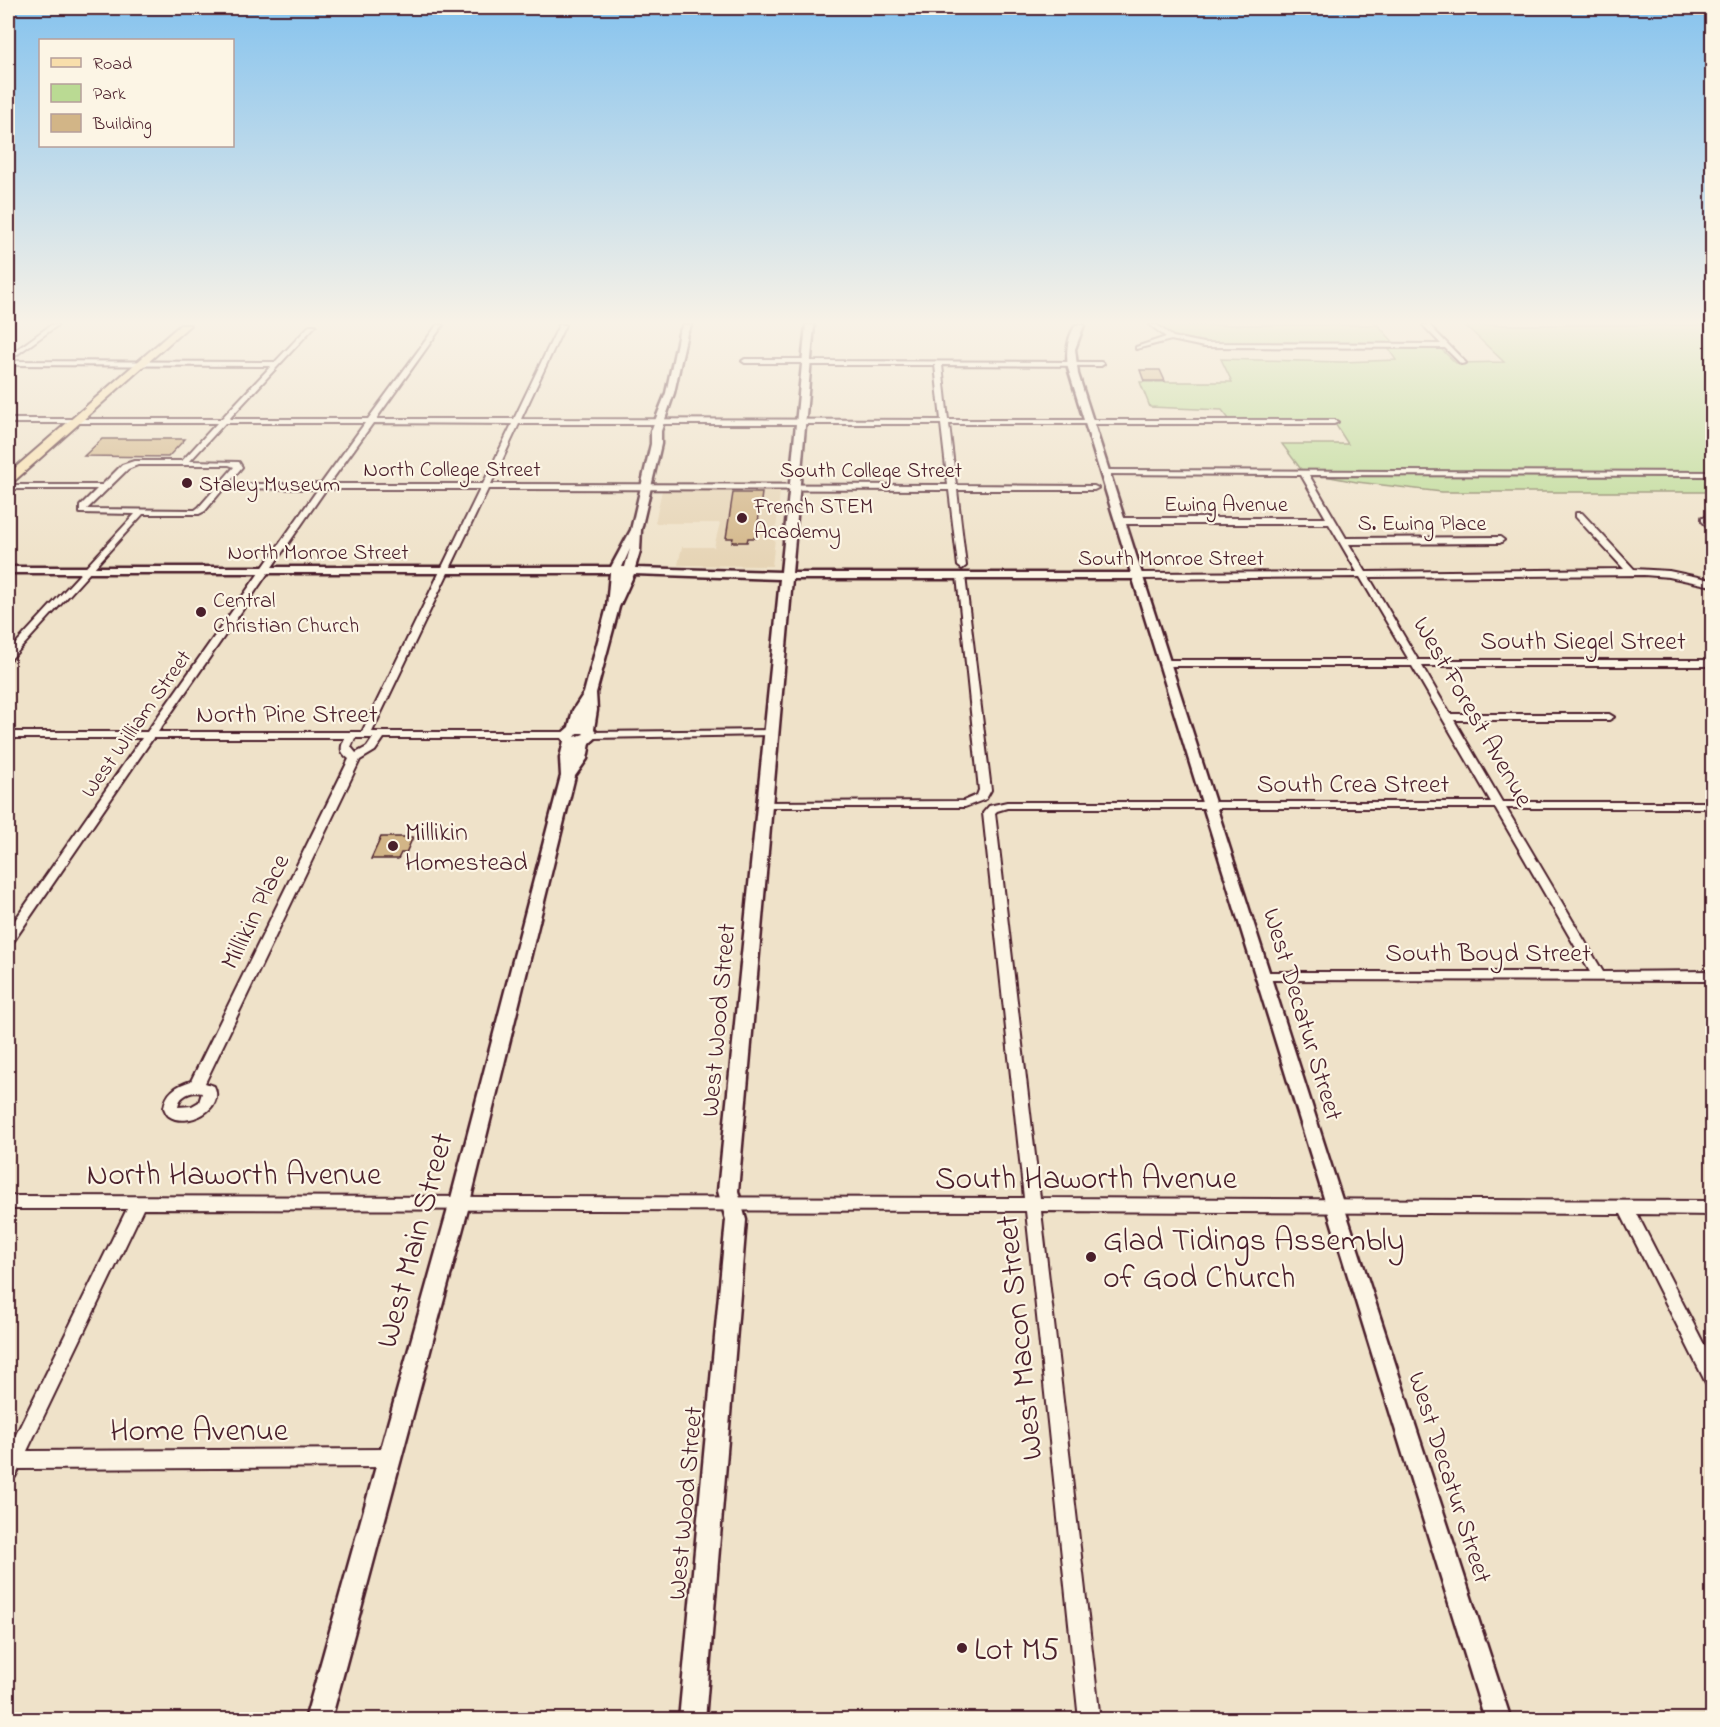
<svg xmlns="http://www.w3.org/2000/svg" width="1720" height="1727" font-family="'Indie Flower',sans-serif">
	<rect width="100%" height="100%" fill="#efe2c9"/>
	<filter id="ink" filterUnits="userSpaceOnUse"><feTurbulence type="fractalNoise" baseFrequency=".0167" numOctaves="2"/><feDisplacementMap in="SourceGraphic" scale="12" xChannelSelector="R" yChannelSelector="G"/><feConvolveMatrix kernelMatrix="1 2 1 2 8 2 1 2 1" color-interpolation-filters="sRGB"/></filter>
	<g filter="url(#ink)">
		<path fill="#e6d4b5" d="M662,490l118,2 -8,74 -94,-1 4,-18h32l6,-24h-65z"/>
		<path fill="#bada93" stroke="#827c5f" stroke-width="1.5" d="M1153,325h225l19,21 -193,-1 -33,-7z
			M1465,325h247v167h-270l-85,-10 -54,-10 -21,-28h66l-14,-22 -105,-3 -7,-9 -72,-3 -10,-25h92l-11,-23 121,3 54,-2 -8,-12 53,1 15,14 48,-1z"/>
		<path fill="#d2b587" stroke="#4a1f2b" stroke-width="1.5" d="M1140,370h20l5,11h-21z
			M102,439h83l-17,18 -84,-1z
			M733,493h29l-6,45h-8l-1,4h-15l1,-4h-7z
			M381,837h32l-7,16h-5l-3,6h-27z"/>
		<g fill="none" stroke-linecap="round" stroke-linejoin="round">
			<defs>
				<path id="minor" d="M51,325h7l-50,36v-5z
					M310,325h6l-87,94h139l69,-94h6l-67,94h138l45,-94h6l-44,94 420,1 -6,-55h-128l-3,-2h-59l-3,-2 3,-2h63l3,2 290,1 3,2 -3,2 -159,-1 6,55h386l4,2 -4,2h-385l7,61 138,1 4,2 -4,2h-137l9,76 -4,3 -4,-3 -9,-76 -461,-1 -116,243h195l5,3 -5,3h-183l-9,13 -15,9 -155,323 9,3c12,24 -28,42 -45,30 -2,-1 -4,-6 -5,-8 2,-16 12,-22 27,-27l158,-322c-9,-7 -9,-11 -4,-21h-192l-140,204 -5,1v-13l134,-192h-134v-6h139l171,-243 -94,-1 -19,23 -6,3h-56l-132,145 -3,1v-8l127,-138 -55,-1v-7l17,-17h-89v-4h94l20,-20 12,-4h48l35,-38h-209v-4h213l50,-53 -263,-1v-4l267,1zM225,423h140l-44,61h-93l14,-17 -3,-5 -49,-1zM373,423l139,1 -29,60h-154zM519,424h422l7,61 -457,-1zM138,465h91l5,2 -35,40 -4,3 -108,-1 41,-40zM326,489h154l-118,243h-204zM355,738h18l-6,9 -11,6 -5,-6zM196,1092l6,1 -3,9 -7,4 -14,1c1,-10 9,-14 18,-15z
					M1150,325h7l16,12 31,6 237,1 -18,-19h6l37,38 -5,1 -16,-16 -241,-1 -33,-7 -35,9v-2l30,-10z
					M1102,470l610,2v4l-403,-1 37,63 154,-1 4,3 -4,3 -151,1 17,28 258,-3 -48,-52v-4h6l52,56 35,2 43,9v6l-43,-9 -25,-2 -275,2 49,83h294v6h-290l28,48h159l5,3 -5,3h-155l48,82h210v6h-206l97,164 109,-1v10l-454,-1 -2,-3 2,-3 5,-2h327l-95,-164h-488l-10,3 -2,2 45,385 672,3v14l-75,-1 75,146v25l-6,-2 -85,-169 -580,-3 59,509h-21l-53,-509 -883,-2 -116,242 363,-2 6,3 3,6 -3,6 -6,3 -371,2 -4,8 -7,3v-29l119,-242h-119v-13l1016,2 -41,-385 6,-7 18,-4h484l-79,-136h-246l-5,-3 5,-3h243l-49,-83 -222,2 -4,-3 4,-3 219,-1 -28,-48h-208l-4,-3 4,-3h205l-25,-43 -196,-1 -4,-2z
					M1702,517h6l4,5v6h-3l-7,-7z
					M961,573l4,3 26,214 -5,9 -21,8h-205l-2,-2 2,-2 4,-1 199,-1 14,-6 2,-5 -22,-214z
					M771,730l4,1 1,2 -1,2 -183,3 -5,-3 5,-3z"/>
				<path id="tertiary" d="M683,325h8l-4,8 -13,60 -13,38v13l-20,86 -1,21 -5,17 146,4 25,-247h8l-22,248h339l-63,-205c-2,-16 -1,-30 8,-43h8l-9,24 3,25 266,832 167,514h-26l-352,-1141h-341l-54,612 8,29 -41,500h-26l47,-500 -8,-29 62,-612 -146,-5 -15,33 -23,86 1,17 -3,19 5,6 -9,8 -3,16 -12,17 -105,426 -139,518h-26l145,-518 111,-426 -1,-18 4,-17 -4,-6 9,-8 4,-17 11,-17 23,-86 3,-34h-602v-6h603l20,-37 20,-86v-13l15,-38 13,-60zM630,549l-5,18h-3zM578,733h5l1,1 -9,3z"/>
				<path id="primary" d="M180,325h10l-178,158h-4v-9z"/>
			</defs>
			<use href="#minor" stroke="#4a1f2b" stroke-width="4"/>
			<use href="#tertiary" stroke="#4a1f2b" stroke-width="5"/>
			<use href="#primary" stroke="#4a1f2b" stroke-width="4"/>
			<use href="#minor" fill="#fcf5e5" fill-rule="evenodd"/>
			<use href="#tertiary" fill="#fcf5e5" fill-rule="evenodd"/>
			<use href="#primary" fill="#f8deab" fill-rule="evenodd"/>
		</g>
	</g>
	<linearGradient id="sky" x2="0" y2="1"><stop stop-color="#86c3ee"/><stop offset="0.57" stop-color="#f8f2e7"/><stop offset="1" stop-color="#f8f2e7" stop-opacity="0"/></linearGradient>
	<rect width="1720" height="566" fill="url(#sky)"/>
	<g fill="#4a1f2b" stroke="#fcf5e5" stroke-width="2">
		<circle cx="187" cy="483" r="6"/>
		<circle cx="742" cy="518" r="6"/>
		<circle cx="201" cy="612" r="6"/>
		<circle cx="393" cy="846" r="6"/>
		<circle cx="1091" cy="1257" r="6"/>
		<circle cx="962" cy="1648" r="6"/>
	</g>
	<g text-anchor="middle" stroke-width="4.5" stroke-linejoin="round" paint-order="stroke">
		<g font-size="22" fill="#4a1f2b" stroke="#fcf5e5">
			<text x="452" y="476">North College Street</text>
			<text x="871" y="477">South College Street</text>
			<text x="1226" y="511">Ewing Avenue</text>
			<text x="1422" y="530">S. Ewing Place</text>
			<text x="318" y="559">North Monroe Street</text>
			<text x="1171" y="565">South Monroe Street</text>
			<text transform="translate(135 723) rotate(-55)" y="8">West William Street</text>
		</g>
		<g font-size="22" fill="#4a1f2b" stroke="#fcf5e5" text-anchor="start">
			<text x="199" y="491">Staley Museum</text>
			<text x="754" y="513">French STEM<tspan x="754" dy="25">Academy</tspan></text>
			<text x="213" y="607">Central<tspan x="213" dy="25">Christian Church</tspan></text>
		</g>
		<g font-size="26" fill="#4a1f2b" stroke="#fcf5e5">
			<text x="1583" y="649">South Siegel Street</text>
			<text transform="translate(1474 711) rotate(60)" y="9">West Forest Avenue</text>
			<text x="287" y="722">North Pine Street</text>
			<text x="1353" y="792">South Crea Street</text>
			<text transform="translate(254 911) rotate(-64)" y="9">Millikin Place</text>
			<text x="1488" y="961">South Boyd Street</text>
			<text transform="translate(1304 1014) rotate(73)" y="9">West Decatur Street</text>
			<text transform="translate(717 1020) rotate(-85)" y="9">West Wood Street</text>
			<text transform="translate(1451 1477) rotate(72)" y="9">West Decatur Street</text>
			<text transform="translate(684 1503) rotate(-85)" y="9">West Wood Street</text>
		</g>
		<g font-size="26" fill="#4a1f2b" stroke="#fcf5e5" text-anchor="start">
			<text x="405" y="840">Millikin<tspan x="405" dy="30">Homestead</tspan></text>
		</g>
		<g font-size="32" fill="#4a1f2b" stroke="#fcf5e5">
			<text x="234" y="1184">North Haworth Avenue</text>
			<text x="1086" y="1188">South Haworth Avenue</text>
			<text transform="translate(413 1240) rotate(-75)" y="11">West Main Street</text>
			<text transform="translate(1018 1338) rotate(-96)" y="11">West Macon Street</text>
			<text x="199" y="1440">Home Avenue</text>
		</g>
		<g font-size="32" fill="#4a1f2b" stroke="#fcf5e5" text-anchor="start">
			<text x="1103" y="1250">Glad Tidings Assembly<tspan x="1103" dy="37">of God Church</tspan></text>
			<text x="974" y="1659">Lot M5</text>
		</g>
	</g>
	<rect width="1720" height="1727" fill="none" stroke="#fcf5e5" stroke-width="30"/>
	<rect x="15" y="15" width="1690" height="1697" fill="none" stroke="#4a1f2b" stroke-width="2" filter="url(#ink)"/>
	<rect x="39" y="39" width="195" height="108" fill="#fcf5e5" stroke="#b59f9b" stroke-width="1.5"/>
	<rect x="51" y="58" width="30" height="9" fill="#f8deab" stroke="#b59f9b" stroke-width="1.5"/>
	<text x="93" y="69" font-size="18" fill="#4a1f2b">Road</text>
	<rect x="51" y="84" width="30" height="18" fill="#bada93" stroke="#b59f9b" stroke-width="1.5"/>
	<text x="93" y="99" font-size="18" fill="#4a1f2b">Park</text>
	<rect x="51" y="114" width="30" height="18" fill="#d2b587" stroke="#b59f9b" stroke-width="1.5"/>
	<text x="93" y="129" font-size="18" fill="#4a1f2b">Building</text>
</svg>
